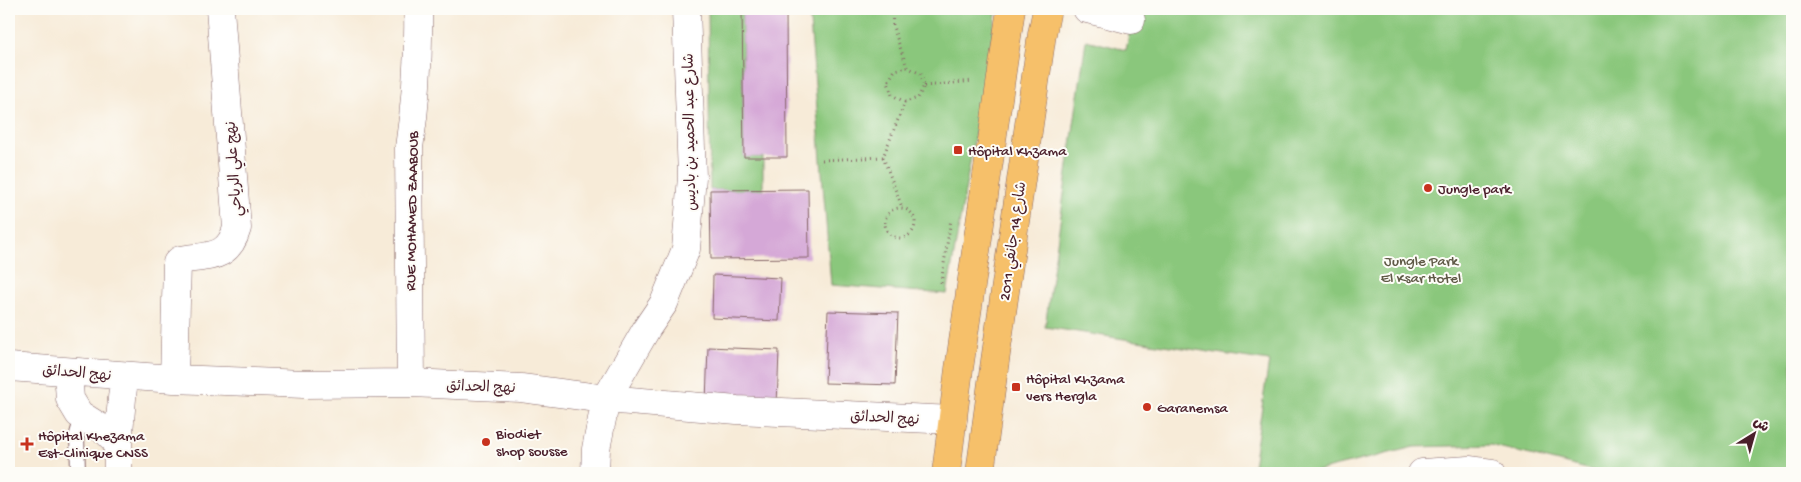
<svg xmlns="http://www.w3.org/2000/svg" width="1801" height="482" font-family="'Gochi Hand','Playpen Sans Arabic',sans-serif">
	<rect width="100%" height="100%" fill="#fdfcf7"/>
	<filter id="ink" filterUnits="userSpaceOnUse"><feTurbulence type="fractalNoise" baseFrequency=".02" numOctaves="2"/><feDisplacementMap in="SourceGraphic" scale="10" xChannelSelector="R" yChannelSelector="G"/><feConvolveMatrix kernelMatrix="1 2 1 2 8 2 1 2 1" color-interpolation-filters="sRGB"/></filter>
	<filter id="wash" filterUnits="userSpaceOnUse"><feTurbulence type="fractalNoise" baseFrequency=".0096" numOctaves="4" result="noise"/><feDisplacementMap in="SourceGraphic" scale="20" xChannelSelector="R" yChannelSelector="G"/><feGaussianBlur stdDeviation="1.12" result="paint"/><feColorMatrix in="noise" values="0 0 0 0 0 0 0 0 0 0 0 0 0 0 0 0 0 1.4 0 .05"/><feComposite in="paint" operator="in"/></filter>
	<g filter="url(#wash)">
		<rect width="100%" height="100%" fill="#f7ebd8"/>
		<path fill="#8ac77c" stroke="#6a7354" d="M708,9h34l2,148h19v33h-53z
			M809,9h188l-50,285 -116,-9z
			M1134,9h658v464h-189l-113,-28 -76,2 -105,26h-57l17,-112 -224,-34 41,-287 40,10z"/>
		<g id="blocks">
			<path fill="#d5a8d7" d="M742,9h44l1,148h-43z
				M808,189l1,69 -98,1 -1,-69z
				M713,275l68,3 -2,43 -67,-3z
				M828,311l70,2 -3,72 -70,-2z
				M708,347l71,3 -2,55 -71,-3z"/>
		</g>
	</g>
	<g filter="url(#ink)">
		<use href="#blocks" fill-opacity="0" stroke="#876668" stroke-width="1"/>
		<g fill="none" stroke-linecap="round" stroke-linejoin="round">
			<defs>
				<path id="service" d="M78,473l-1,-39 3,-10 -1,-10"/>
				<path id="minor" d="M1087,9l44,11
					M9,367l165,12 130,5 107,-1 110,5 85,11 131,11 216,10
					M68,372l2,27 9,15 27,17 12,12
					M174,379l3,-116 3,-3c28,-5 48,0 57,-32l-17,-219
					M411,383l-2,-235c7,-46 10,-93 9,-139
					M118,473v-30l6,-67
					M595,473l1,-24 10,-50 41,-71 17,-25 22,-54 6,-72 -6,-168
					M1422,473l47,-3 23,3"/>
				<path id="primary" d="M946,473l13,-104 52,-360
					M980,473l13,-98 49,-341 5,-25"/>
			</defs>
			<use href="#service" stroke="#876668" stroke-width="16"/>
			<use href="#minor" stroke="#876668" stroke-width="29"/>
			<use href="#primary" stroke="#876668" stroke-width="29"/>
			<path stroke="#876668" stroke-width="3" stroke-dasharray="1 4" stroke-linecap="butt" d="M892,9l1,18 14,40
				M907,67l14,7 3,12 -6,12 -13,4 -13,-7 -4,-13 7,-12z
				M924,86l49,-5
				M883,157l19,50
				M822,160l61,-3 22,-55
				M885 223a15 15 0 1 1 30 0a15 15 0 1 1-30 0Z
				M941,283l10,-64"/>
			<use href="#service" stroke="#fff" stroke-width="14"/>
			<use href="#minor" stroke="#fff" stroke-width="28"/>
			<use href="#primary" stroke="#f6c06b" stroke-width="28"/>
		</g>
	</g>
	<g fill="#c8321e" stroke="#fdfcf7" stroke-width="2">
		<rect x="953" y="145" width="10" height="10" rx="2.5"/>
		<circle cx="1428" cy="188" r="5"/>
		<rect x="1011" y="382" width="10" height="10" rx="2.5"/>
		<circle cx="1147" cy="407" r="5"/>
		<circle cx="486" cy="442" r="5"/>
		<path d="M24.5 436.5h5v5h5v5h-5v5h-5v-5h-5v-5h5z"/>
	</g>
	<g text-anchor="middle" stroke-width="4" stroke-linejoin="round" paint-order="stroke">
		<g font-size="15" fill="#4a1f2b" stroke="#fdfcf7">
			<text transform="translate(689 132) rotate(-91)" y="5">شارع عبد الحميد بن باديس</text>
			<text transform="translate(233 169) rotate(-94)" y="5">نهج علي الرياحي</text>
			<text transform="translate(411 211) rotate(-89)" y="5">RUE MOHAMED ZAABOUB</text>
			<text transform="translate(1012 241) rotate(-82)" y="5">شارع 14 جانفي 2011</text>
			<text transform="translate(77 372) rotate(5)" y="5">نهج الحدائق</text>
			<text transform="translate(481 386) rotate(2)" y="5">نهج الحدائق</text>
			<text transform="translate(885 417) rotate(3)" y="5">نهج الحدائق</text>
		</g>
		<g font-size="15" fill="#4a1f2b" stroke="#fdfcf7" text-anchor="start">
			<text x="968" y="155">Hôpital Khzama</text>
			<text x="1438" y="193">Jungle park</text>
			<text x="1026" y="383">Hôpital Khzama<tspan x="1026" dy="17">vers Hergla</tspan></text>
			<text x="1157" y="412">Garanemsa</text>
			<text x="496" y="438">Biodiet<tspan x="496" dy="17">shop sousse</tspan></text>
			<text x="38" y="440">Hôpital Khezama<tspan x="38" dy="17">Est-Clinique CNSS</tspan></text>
		</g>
		<g font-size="15" fill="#605a47" stroke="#fdfcf7">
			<text x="1421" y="265">Jungle Park<tspan x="1421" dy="17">El Ksar Hotel</tspan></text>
		</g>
	</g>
	<rect width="1801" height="482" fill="none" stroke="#fdfcf7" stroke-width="30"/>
	<g transform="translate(1754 434) rotate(37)" stroke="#fdfcf7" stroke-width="4" paint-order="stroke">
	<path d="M0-4L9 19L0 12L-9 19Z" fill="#4a1f2b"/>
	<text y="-8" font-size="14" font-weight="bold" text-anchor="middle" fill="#4a1f2b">ش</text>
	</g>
</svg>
